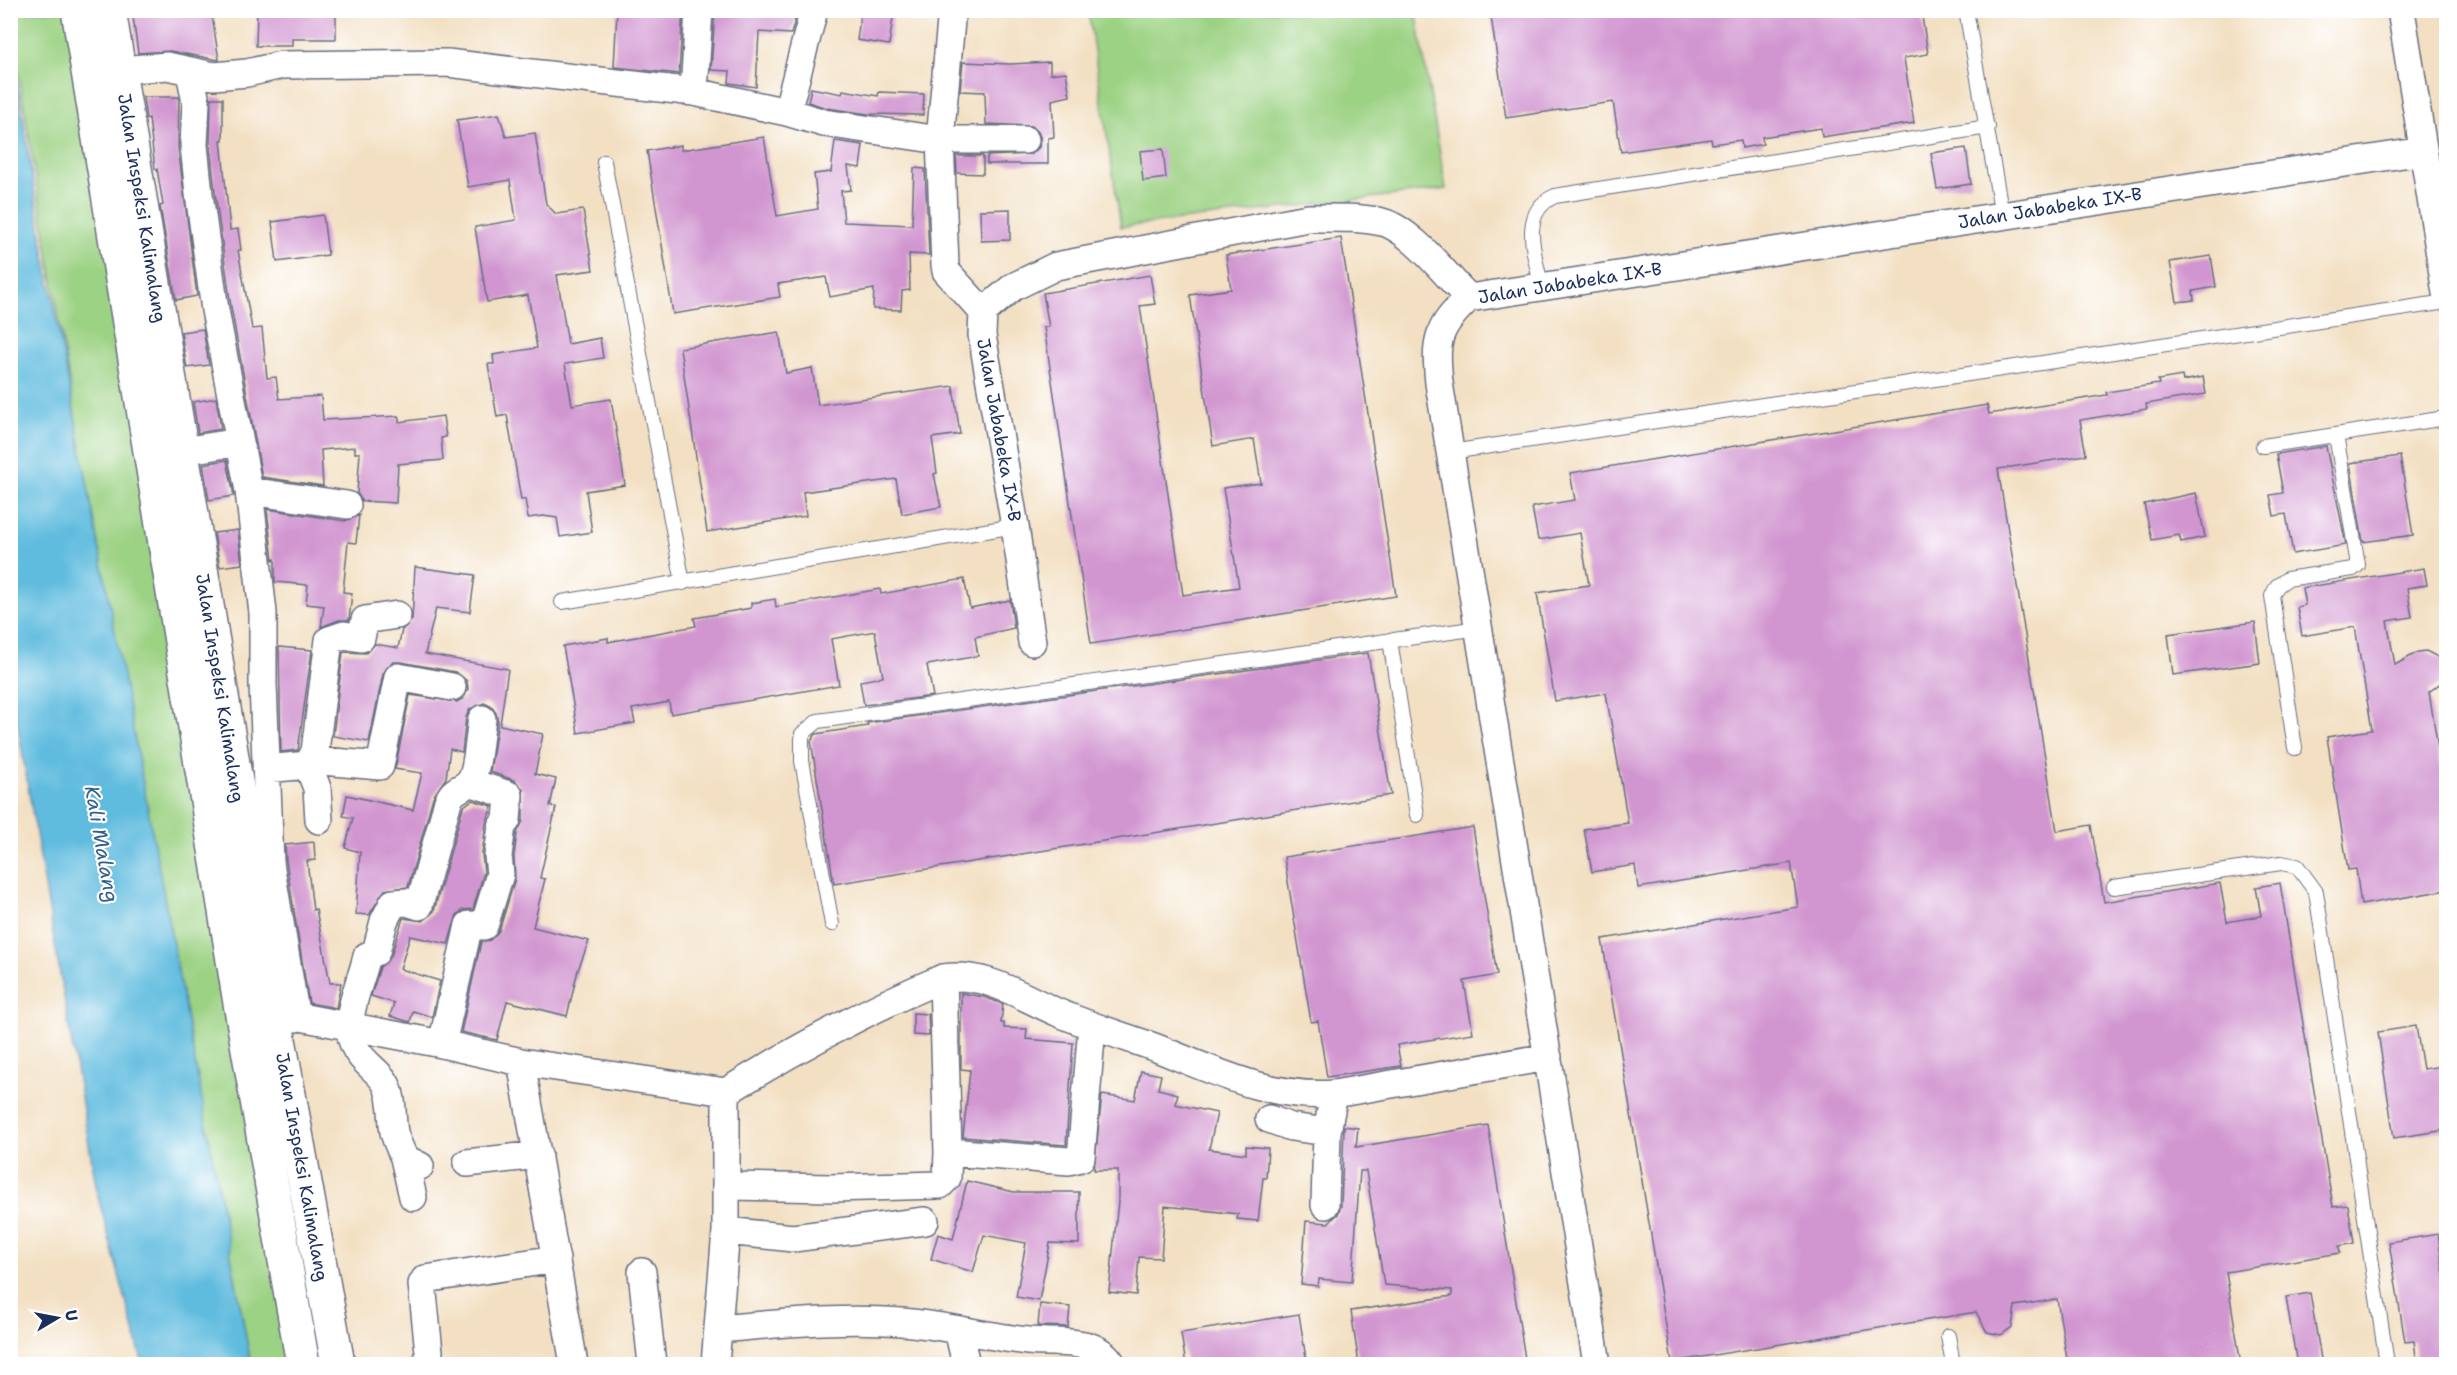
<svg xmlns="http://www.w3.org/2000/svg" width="2457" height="1375" font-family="'Shantell Sans',sans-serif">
	<rect width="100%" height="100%" fill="#fff"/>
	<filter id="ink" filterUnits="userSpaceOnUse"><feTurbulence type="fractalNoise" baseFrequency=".0167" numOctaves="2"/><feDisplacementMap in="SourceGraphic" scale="12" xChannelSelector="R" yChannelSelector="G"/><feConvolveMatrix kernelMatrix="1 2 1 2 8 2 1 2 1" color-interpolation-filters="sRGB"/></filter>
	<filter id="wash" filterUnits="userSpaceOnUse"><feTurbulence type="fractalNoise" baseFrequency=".008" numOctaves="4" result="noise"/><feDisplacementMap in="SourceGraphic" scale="24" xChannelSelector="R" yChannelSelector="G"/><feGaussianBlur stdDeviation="1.35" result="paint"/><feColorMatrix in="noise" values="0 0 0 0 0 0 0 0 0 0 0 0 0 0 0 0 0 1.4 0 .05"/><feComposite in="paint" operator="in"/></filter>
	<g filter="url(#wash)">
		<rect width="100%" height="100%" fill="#f3e0c3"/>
		<path fill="#9cd283" stroke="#5c8070" stroke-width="1.5" d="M10,11h68l223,1353h-50l-169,-905 -71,-431z
			M1088,11h328l30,178 -325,38z"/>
		<path fill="#61bcdf" stroke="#3e769e" stroke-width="1.5" d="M11,43l32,202 208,1119h-108l-45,-167 -87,-510z"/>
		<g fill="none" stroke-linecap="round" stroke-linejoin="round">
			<path stroke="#61bcdf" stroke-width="39" d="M10,324l18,102
				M55,578l24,131"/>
		</g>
		<g id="blocks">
			<path fill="#d196d0" d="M132,10h79l8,50 -49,-9 -32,2z
				M257,10h79v29h-44v7h-36z
				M617,10h66l-4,64 -65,-7z
				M715,10h83l-7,24 -32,-2 -3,55 -27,-4 1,-12 -19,-1z
				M861,10h33l-5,35 -32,-5z
				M1490,10h431l7,44 -24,4 10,65 -92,14 -1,-9 -59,9 1,7 -21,4 -1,-8 -29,4 -1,-5 -90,13 -8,-50 -107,16z
				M963,62l47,2 40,-2v12l16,-2 4,24 -18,4 2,37 -6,1v26h-61v-8l45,-2 7,-7 2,-8 -3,-7 -6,-6 -46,-2 -1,-32 -25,-1z
				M811,88l31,6 1,-4 35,6 1,-4 45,2 -1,21 -55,-1 -41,-6 -19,-6z
				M143,97h36l-1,50 19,149 -21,4 -16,-94 3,-1 -6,-36h-2l-6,-51 -3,1z
				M211,98h12v42h-2l9,90 8,-1 3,21h-3l14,79 10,-1 5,50 9,-1 3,22 42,-3 2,24 76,-4v6l44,-6 3,21 -5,1 2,22 -45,4 -2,39 -34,-2 -5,-8 3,-40h-5v-6l-34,3 2,36 -61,-9 -31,-170 -16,-115 -5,-47z
				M499,114l7,23 29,-4 11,71 10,10 27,-4 10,60 -36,5 11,69 32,-6 3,20 -38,6 7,41 39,-6 14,86 -39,6 6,41 -32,5 -3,-19 -14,-2 -15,2 -3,-19 -4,1 -14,-85 -10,2 -9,-53h6l-1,-9 44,-7 -9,-53 -41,7 -12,-75 41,-7 -6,-40 -42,7 -11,-67z
				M764,137l13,79 41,-7 -4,-35 17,-2 4,-31 28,4 -3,23 -12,-2 3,24 -10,1 3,31 68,3 2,-57 11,1 4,86 -20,-1 1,36 -8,1 -1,19 -28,-1 1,-20 -44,8 -4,-20 -48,7 2,13 -107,17 -26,-163 34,-6v5z
				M1966,148l5,36 -34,5 -6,-36z
				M1163,149l3,29 -23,3 -3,-30z
				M956,156h27v18l-26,-1z
				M1010,209v31l-29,1 -1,-31z
				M323,215l5,40 -51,7 -5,-40z
				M1341,238l55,358 -305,48 -47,-317h5l-6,-34 107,-18 5,29 -15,2 43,289 56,-8 -16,-99 38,-5 -7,-44 -41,7 -23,-151 41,-6 -5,-34z
				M2211,256l5,31 -23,4 1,9 -17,2 -7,-40z
				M203,329l6,36 -22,3 -6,-36z
				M779,332l7,41 26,-5 6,37 135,-19 7,48 -28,4 5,35 -3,1 7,33 -39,7 -6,-35 -93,13 3,24 -99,16 -27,-184z
				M2182,376l1,5 20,-4 3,17 -60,10 1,5 -67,11 6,35 -88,14 59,362 34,-6 13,77 116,-19 7,39 34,-6 -5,-29 24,-4 53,324 15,-2 6,38 -15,3 1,7 -114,19 15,93h-173l-11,-66 -42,7 -3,21 -11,8 -14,-3 -11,-20 -304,50 -70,-423 196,-32 -7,-44 -153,25 -3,-23 -43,7 -8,-43 44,-6 -22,-130 -51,8 -18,-108 52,-8 -9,-52 -42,7 -6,-33 43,-7 -5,-27 417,-68 2,9 118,-19 -1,-3 53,-8 -1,-4z
				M216,398l5,31 -23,4 -5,-31z
				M2326,446l20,99 -53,9 -7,-40 -12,2 -4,-21 13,-2 -7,-39z
				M2400,456l13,79 -50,7 -13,-79z
				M227,460l7,36 -25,4 -6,-36z
				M2196,493l9,44 -24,5 -2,-7 -27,5 -8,-36z
				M267,509l78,12 14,-6 -3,28 -8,-1 -5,50 9,1 -3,27h-10l-18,7 3,-21 -18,-2 2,-19 -33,-3v-23l-2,1z
				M238,530l4,34 -22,3 -6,-34z
				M415,567l60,8 -5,37 -34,-4 -11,46 83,15 -8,56 43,9 -8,40 21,5 -6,27 6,1 -16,71 5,1 -12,48 56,14 -11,29 -11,46 -60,-15 -10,39 -36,-8 20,-90 9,-2 9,-9 16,-52 -1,-23 3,-23 6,-12v-32l-9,-9 -24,-8 8,-51 -2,-8 -5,-7 -7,-3 -14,6 -4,8 -4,35 -12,-3 -4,29 -13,19 -25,90 -23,3 -16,25 -13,-1 4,-62 -15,-4 8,-30 -10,-2 4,-21 66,15 9,-37 -27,-4 15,-74 47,7 7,-4 4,-9 -1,-8 -12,-9 -54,-10h-9l-9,12 -14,68 -36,-6 10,-84 23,1 9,-9 23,4 4,-18 10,-10z
				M2424,568l3,17 -20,3 5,29 -25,4 8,44 23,-13 8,-1 14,7 4,7 -1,16 -14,11 12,74 5,-1v125l-85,15 -5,-36 -8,1 -21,-133 45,-7 -17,-103 -53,9 -5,-29 8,-2 -3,-17z
				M964,579l6,29 40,-8 4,28 -39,9 3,19 -51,9 6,31 -69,9 -4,-24 23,-4 -8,-46 -44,8 8,46 -168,29 -2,-12 -37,7 3,14 -57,10 -15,-87 45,-8v4l88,-16 -2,-8 57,-10v-5l24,-4 1,8 104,-18 1,5z
				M2255,622l5,41 -87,12 -5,-41z
				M279,647l33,3 -14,100 -17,2z
				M1368,653l23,142 -557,89 -23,-143 5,-7 52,-8 -1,-3z
				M472,800l20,6 -6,18 -4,30 2,18 -11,37 -10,1 -6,5 -9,29 -38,-8 -10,33 40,12 -8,36 -19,-6 -3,11 -20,-6 4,-13 -23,-7 9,-29 11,-11 12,-38 20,3 11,-10 29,-104z
				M1473,827l24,148 -33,6 9,52 -76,12 4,21 -74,11 -9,-56 -7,1 -27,-165z
				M314,842l1,18 -8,1 6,49 3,-1 14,74h11l-5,25 -27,-5 -23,-142 -1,-16z
				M961,993l23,4 19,7 -2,19h3v5l23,1 -1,10 47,4 -7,102 -103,-8 7,-67 -9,-1z
				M913,1013l15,1 1,22 -16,-1z
				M2416,1026l7,43 19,-3 4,28v36l-52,8 -16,-106z
				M1141,1071l20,4 -3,14 20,5 -3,10 42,9 -8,36 37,5v-8l22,2 -2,30h-3l-5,43 -21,-2 1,-5 -73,-8 -4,52 -22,-1 -3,38 -27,-3 9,-91v-31h-24l8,-75 33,5z
				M1488,1125l38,240h-167l-8,-54 101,-15v-6l-68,-5 -18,-114h-6l-8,111 -33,-3 -1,7 -17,-2 5,-63 22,2 10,-9 3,-8 3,-80 14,2 -2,19z
				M967,1181l47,11h65v52l-29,-1 -11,58 -23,-4 10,-54 -42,-8 -11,37 -42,-13 7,-25 15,5z
				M2438,1234l8,54v77h-29l-3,-24 -9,1 -16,-100z
				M2310,1293l12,72h-25l-11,-68z
				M1040,1304l30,3 -2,20 -30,-1z
				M1299,1314l8,51h-121l-5,-32z"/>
		</g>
	</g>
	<g filter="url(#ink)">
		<use href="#blocks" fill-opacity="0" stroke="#676d81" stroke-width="1.5"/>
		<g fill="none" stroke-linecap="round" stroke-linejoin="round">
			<defs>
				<path id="service" d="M1966,10l36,205
					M604,162l79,421
					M1542,288c-7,-32 -24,-76 13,-92l433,-69
					M2263,446l183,-28
					M1451,452l995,-150
					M562,602l453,-76
					M1390,640l27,175
					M2295,748l-23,-152 5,-10 10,-7 66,-10 5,-4 -22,-130
					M2114,887l167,-24 16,3 19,26 71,472
					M832,924l-30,-163v-27l16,-13 661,-93
					M1948,1336l5,28"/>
				<path id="minor" d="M952,10l-12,130 5,125 1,6 37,41
					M2401,10l45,283
					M98,72l69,-6 47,10 33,-3 35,-8 165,-2 247,29 93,20 37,11 116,17h85
					M190,72l6,30 -2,43 5,49 16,116 34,181 8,69 6,53v71l7,179 26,155
					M694,92l5,-82
					M787,112l27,-102
					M1469,298c-33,30 -34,43 -30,85l158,981
					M1469,298l954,-147
					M182,451l57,-9
					M249,491l98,14
					M1032,642l-17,-116 -33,-191 1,-23 30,-25 43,-21 252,-48c25,0 50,-1 74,4 29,7 65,55 87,76
					M266,769l42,-4 7,-14 14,-111 15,-5 17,3 4,-18 32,-5
					M319,820l-2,-32 -9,-23 14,-4 58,5 18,-89 54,10
					M943,978l5,174 121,9 12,-3 11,-132
					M274,1012l168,32 79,18 205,30c69,-43 141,-82 217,-114 44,-6 76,18 116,35 31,13 63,23 95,34 58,23 116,52 180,47l214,-37
					M442,1044l27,-119 15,1 16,-52 -2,-18 4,-30 5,-6 2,-25 -40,-13
					M521,1062l53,302
					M1269,1119l22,8 36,5
					M404,1158l9,39
					M467,1163l71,-8
					M420,1166l-16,-8c-3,-8 -8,-17 -10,-26 -3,-16 0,-35 -9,-50 -7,-11 -21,-19 -28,-31 -18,-28 4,-67 10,-95l9,-4 8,-31 9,-18 14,-1 12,4 29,-105c7,-14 12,-10 21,-19 9,-10 10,-48 13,-63
					M727,1186l104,2 109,-3 7,-7 1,-26
					M1325,1205l2,-73 7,-38
					M726,1231l67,7 132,-17
					M642,1272l10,92
					M718,1329c61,-5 122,-12 183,-7 42,3 84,14 127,19 26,3 68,-5 84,23
					M958,1330l8,34
					M428,1364l1,-12 -7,-68 3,-5 131,-20
					M715,1364l11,-133v-139"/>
				<path id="primary" d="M78,10l162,993 63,361
					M109,10l165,1002 64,352"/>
			</defs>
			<use href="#service" stroke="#676d81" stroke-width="16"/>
			<use href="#minor" stroke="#676d81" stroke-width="30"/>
			<use href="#primary" stroke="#676d81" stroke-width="36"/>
			<use href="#service" stroke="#fff" stroke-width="14"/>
			<use href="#minor" stroke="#fff" stroke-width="27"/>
			<use href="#primary" stroke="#fff" stroke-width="33"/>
		</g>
	</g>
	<g text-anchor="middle" stroke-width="4.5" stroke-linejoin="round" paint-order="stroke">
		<g font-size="18" fill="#1b2f5e" stroke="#fff">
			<text transform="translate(142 208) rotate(81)" y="6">Jalan Inspeksi Kalimalang</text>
			<text transform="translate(2050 208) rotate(-9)" y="6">Jalan Jababeka IX-B</text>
			<text transform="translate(1570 283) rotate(-9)" y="6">Jalan Jababeka IX-B</text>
			<text transform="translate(999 430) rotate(80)" y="6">Jalan Jababeka IX-B</text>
			<text transform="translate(220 688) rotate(81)" y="6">Jalan Inspeksi Kalimalang</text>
			<text transform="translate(302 1167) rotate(80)" y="6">Jalan Inspeksi Kalimalang</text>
		</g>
		<g font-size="20" font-style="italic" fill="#34608b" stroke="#fff">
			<text transform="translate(102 844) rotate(80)" y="7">Kali Malang</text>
		</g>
	</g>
	<rect width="2457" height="1375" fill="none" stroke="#fff" stroke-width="36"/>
	<g transform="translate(57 1318) rotate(80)" stroke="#ffffff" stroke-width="4.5" paint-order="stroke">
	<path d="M0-4.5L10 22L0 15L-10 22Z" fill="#1b2f5e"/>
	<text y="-9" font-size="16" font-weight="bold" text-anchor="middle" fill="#1b2f5e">U</text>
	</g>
</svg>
